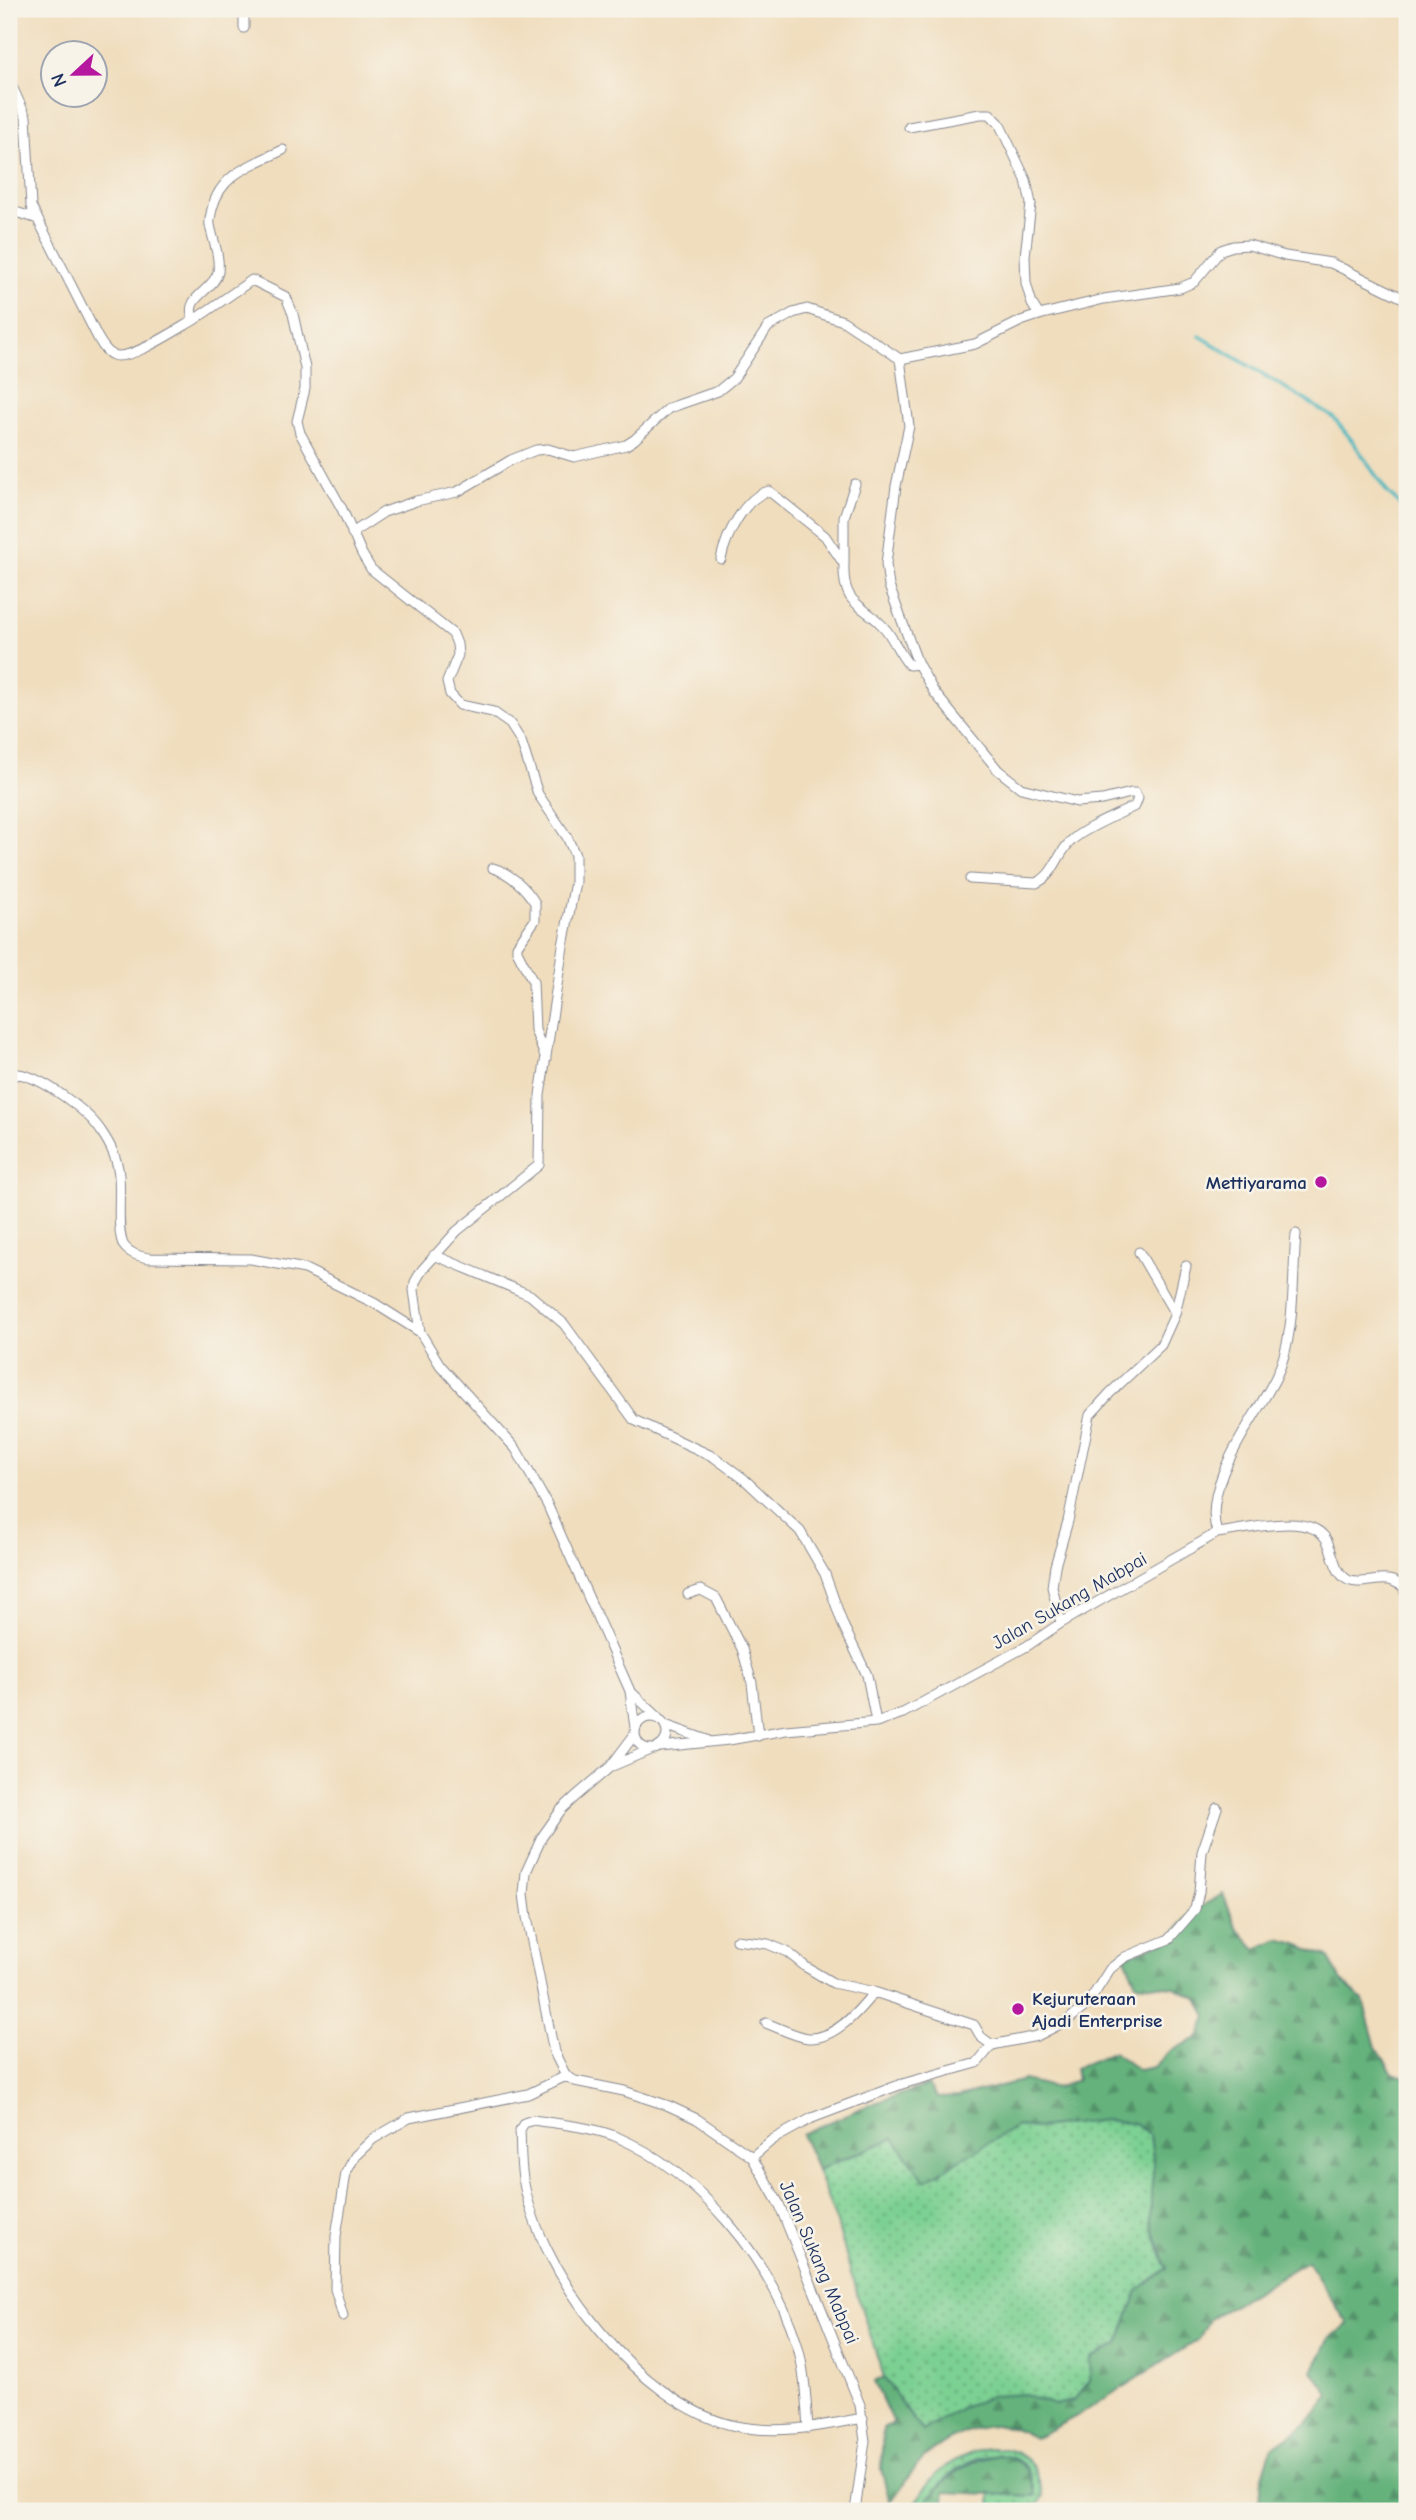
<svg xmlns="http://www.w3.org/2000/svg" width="1416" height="2520" font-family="'Comic Neue',sans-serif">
	<defs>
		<pattern id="grass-dots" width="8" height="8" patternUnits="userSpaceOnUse" patternTransform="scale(1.75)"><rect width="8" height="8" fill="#7cd092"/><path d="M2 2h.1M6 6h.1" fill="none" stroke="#65a97a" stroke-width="1.8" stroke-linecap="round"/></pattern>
		<pattern id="forest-firs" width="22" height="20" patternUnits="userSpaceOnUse" patternTransform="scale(1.75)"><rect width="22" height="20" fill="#65b27c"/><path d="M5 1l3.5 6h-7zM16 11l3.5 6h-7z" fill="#529169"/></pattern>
	</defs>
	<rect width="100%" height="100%" fill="#f7f3e8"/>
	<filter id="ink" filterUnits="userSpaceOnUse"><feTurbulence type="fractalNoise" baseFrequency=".0143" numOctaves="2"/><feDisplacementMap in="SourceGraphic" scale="14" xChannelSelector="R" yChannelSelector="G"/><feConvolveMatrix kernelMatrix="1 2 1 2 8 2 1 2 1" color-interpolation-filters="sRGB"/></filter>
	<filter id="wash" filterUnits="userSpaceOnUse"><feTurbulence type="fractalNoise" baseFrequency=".00686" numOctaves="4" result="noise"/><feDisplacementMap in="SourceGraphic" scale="28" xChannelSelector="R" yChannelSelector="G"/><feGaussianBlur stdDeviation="1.57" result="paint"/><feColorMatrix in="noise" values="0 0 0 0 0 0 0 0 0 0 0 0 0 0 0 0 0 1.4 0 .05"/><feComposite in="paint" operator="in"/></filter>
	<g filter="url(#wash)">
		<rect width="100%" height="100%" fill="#f0ddbd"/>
		<path fill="url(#grass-dots)" stroke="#4c8078" stroke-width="2" d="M1105,2120l29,3 16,12 4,30 -3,31v27l16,45 -29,22 -20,54 -27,14 -1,23 -17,20 -19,4 -30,-11 -63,14 -38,23 -15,-18 -24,-36 -27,-82 -20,-72 -20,-53 77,-32 31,42 92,-54 21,2z
			M987,2448c37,-1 49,13 56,48l-7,15 -46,-3 1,-14 44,2c-2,-8 -3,-21 -8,-27 -4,-8 -15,-12 -23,-13 -37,-5 -66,28 -84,55h-9c20,-37 35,-51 76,-63z"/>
		<path fill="url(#forest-firs)" stroke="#40706d" stroke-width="2" d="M1223,1894l14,34 19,21 23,-10 18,5 31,13 14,24 21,19 13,47 17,26 14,5v433h-148l3,-33 10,-30 36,-25 22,-28 -17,-24 17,-33 18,-14 -41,-63 -98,58 -10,20 -122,77 -43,22c-7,-4 -17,-9 -25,-11 -32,-6 -73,15 -93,40 -9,11 -16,24 -26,35l-9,-33 2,-41 10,-5 -19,-41 10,-5 24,36 15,18 38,-23 31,-12 32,-2 30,11 19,-4 17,-20 1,-23 27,-14 20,-54 29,-22 -16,-45v-27l3,-31 -4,-30 -16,-12 -29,-3 -67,8 -21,-2 -92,55 -31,-43 -77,32 -15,-36 67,-29 59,-20 10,13 20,-1 66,-17 33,8 20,-8 -2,-12 38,-16 25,18 16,-3 16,-16 30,-14 7,-21 -9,-18 -24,-11 -38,-4 -11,-26 44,-18 26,-29z
			M999,2455c24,4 34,17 36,41l-90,-4 -2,19h-23c20,-30 42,-50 79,-56z"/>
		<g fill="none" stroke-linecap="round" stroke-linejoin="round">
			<path stroke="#48b7c0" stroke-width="3.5" d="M1200,336l133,81 21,26 33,49 20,20"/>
		</g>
	</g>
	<g filter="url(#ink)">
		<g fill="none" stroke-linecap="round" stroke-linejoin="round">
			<defs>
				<path id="street" d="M244,9v19
					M9,80l17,37 5,89 67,132c4,7 8,14 15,17 16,7 65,-26 81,-35 -12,-23 20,-29 24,-48 2,-17 -5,-31 -8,-47 -1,-6 1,-10 2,-16 9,-36 40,-44 71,-59
					M909,127l71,-13h10l9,9 27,57 5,24 -6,52 1,27 6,21 7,11
					M9,210l26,8
					M194,320l58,-40 34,17 7,17 12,54v21l-8,32 3,12 42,76 20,45 9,15 82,65 4,10 1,11 -11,27 3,12 10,11 33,7 17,12 11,17 17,53 29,43 8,18v27l-12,64 -23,149 -1,70 -82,66 -35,39 -7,12 -1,8 6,42
					M900,359l9,67 -13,60 -10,78 3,22 29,78 16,28 64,78 23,18 56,14 25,-2 29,-7h4l3,5 -3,8c-17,9 -51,22 -64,35 -14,13 -17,35 -35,42l-66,-4
					M352,533l32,-21 32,-11 41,-9 54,-32 25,-10 12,-1 26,8 52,-12 8,-5 35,-32 49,-17 16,-13 34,-51 25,-14 14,-4 36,12 57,38 75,-15 46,-23 18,-6 65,-16 76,-11 14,-6 27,-32 12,-4 16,-1 36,11 46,7 76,37
					M721,559c5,-23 23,-62 48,-68l56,45 19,28v-47l11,-33
					M844,564c-2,46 22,39 43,67 8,11 13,24 22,34l9,-1
					M493,868c17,5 33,20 42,35v17l-18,26v5l16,31 2,48 11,29
					M9,1079l9,-5c24,3 70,37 83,57 9,13 17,29 18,45 2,17 -3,57 5,70 6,8 15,10 24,12l103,1 54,10 69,34 46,29 20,33 76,84 31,55 83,187 5,37
					M1139,1252l36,62
					M434,1255l96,40 34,29 70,96 80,37 30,22 56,52 25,43 18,51 24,50 9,47
					M1217,1533c-16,-50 38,-113 59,-156 20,-41 16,-97 20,-143
					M688,1594l13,-4 15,8 26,51 10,34 6,53
					M1061,1623l-9,-36 3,-21 13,-45 22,-106 20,-22 51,-48 14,-31 11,-48
					M630,1691l27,25
					M635 1733a16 16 0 1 1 32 0a16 16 0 1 1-32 0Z
					M665,1725l42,15
					M660,1747l69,-7 57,-10 90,-8 27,-9 124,-67 34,-23 156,-90c29,-3 92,-22 109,6 7,12 8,31 19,39 11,9 30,0 43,2 5,0 10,4 15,6l4,12
					M652,1749l-42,18 -35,30 -14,13 -19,27 -16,35 -2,22 3,23 27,135 12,24 9,5 49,10 45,15 28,13 55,38 27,47 81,201 5,36 -10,70
					M611,1766l24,-32
					M736,1940l32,4 19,8 19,15 27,16 41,9 100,33 7,12 11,8
					M766,2023c13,5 28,13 42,15 26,2 51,-27 66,-46
					M752,2157l20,-17 40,-22 90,-34 75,-21 15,-18 45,-9 31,-16 19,-15 23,-36 15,-12 44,-18 26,-30 4,-17 3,-40 15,-44
					M343,2316l-8,-27 1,-53 10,-63 9,-17 18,-17 36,-21 119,-24 38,-18
					M808,2428c-2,-27 -3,-58 -11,-84 -26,-84 -99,-172 -180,-207 -24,-10 -58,-13 -84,-17l-9,3 -4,7c1,15 0,32 3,48 15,94 117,228 213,248 43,9 85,0 127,-8"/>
			</defs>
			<use href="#street" stroke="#86868e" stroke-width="11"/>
			<use href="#street" stroke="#fff" stroke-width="9"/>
		</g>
	</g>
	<g fill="#b5179e" stroke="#f7f3e8" stroke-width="2.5">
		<circle cx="1321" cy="1182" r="7"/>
		<circle cx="1018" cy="2009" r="7"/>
	</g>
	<g text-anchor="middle" stroke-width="5" stroke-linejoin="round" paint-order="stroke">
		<g font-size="19" font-weight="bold" fill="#1b2f5e" stroke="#f7f3e8" text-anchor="end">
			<text x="1307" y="1189">Mettiyarama</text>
			<text x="1032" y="2005" text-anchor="start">Kejuruteraan<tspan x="1032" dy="22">Ajadi Enterprise</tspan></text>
		</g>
		<g font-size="19" fill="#1b2f5e" stroke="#f7f3e8">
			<text transform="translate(1069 1600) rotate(-30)" y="7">Jalan Sukang Mabpai</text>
			<text transform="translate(820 2262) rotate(67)" y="7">Jalan Sukang Mabpai</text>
		</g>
	</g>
	<rect width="1416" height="2520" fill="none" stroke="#f7f3e8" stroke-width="35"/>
	<g transform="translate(74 74) rotate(248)"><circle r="33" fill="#f7f3e8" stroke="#9fa5b1" stroke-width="2"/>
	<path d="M0-5L12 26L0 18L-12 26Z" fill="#b5179e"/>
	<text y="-10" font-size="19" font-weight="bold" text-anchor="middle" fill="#1b2f5e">N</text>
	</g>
</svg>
